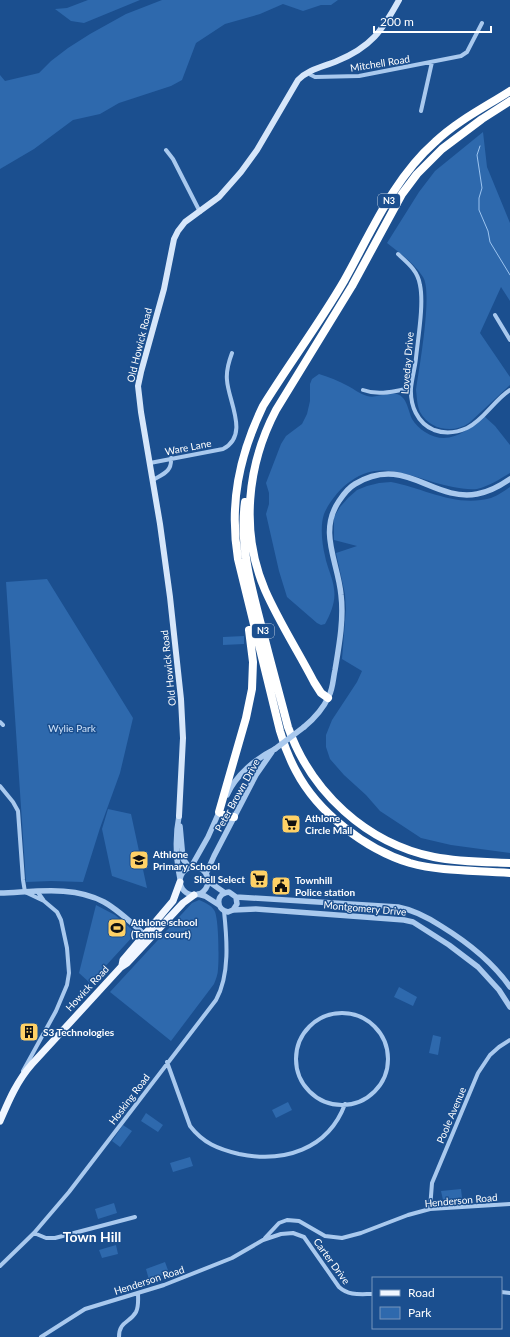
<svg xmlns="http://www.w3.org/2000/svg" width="510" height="1337" font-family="Lato,sans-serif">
	<rect width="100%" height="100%" fill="#1b4f8f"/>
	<path fill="#2e69ad" d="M88,0h52l-56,23 -13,-2 -16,-12 12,-1z
		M162,0h176l-7,5h-10l-18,6 -20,-7 -23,10 -35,10 -29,19 -14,37 -11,6 -52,17 -19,11 -27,6 -39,29 -34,20v-94l5,6 34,-8 12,-12 17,-13 22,-14 36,-20z
		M483,132l4,35 23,56v78l-9,-14 -21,46 30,44v8l-41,38c-16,11 -39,7 -49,-11 -3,-7 -3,-14 -4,-22 3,-21 17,-98 7,-113 -9,-14 -23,-24 -36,-34l32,-51 16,-21z
		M319,374c10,3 20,7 29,12 6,3 12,8 19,10 10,3 20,-5 30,-2 10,3 11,16 15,25 3,5 8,10 13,13 23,15 42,-1 59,-16l11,10 15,19v28c-10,6 -21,13 -33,16 -8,1 -17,-1 -24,-2 -35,-6 -69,-30 -102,-6 -11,7 -22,21 -27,33 -4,12 -2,30 1,42 2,11 8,22 9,33 2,12 -3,24 -9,35l-4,1 -4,-2 -30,-26 -8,-26 -13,-57 3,-10v-11l-3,-10 15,-39 5,-8 16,-12 5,-10 3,-13v-17l2,-5z
		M391,482c33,6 65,26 100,16 6,-2 13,-7 19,-11v366l-59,-8 -30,-7 -41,-27 -14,-16 -22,-20 -14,-16 -4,-12v-12l6,-15 25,-38 5,-11 -20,-12 4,-50 -1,-15 -9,-41 21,-7 -23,-6v-23l6,-10 8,-9 9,-8 10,-4 12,-3z
		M47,579l86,139 -13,55 -20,55 -17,54 -32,-1 -25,1 -20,-300z
		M244,636v8l-21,1v-8z
		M108,809l23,5 16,74 -35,-12 -10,-47z
		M199,900c5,2 12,5 15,10 5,6 5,50 4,59 0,5 -2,10 -4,15l-43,57 -61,-49 82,-89z
		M96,905l19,10 21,18 -46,50 -11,-10z
		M399,987l18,10 -4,9 -19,-9z
		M433,1035l8,2 -3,18 -9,-2z
		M288,1102l4,8 -16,8 -4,-8z
		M146,1113l17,12 -5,7 -17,-11z
		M123,1125l9,6 -12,16 -8,-6z
		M190,1157l3,9 -20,6 -3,-9z
		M461,1189l1,9 -19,2 -2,-9z
		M114,1203l3,10 -19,6 -3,-10z
		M116,1245l2,9 -16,4 -3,-8z
		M165,1262l4,11 -20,7 -3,-11z"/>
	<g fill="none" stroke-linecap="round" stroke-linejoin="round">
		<path stroke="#9cc4f0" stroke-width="1" d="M480,146l-3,9 5,33 -3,10v12l9,21 2,11 20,33"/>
		<path stroke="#a9c9ee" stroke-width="4" d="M308,72l3,3 4,2 44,-1 102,-20 6,-4 15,-29
			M421,111l11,-49
			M166,150l7,9 27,53
			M398,254c10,9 20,17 22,31 4,19 -2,53 -4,73 -1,10 -4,20 -5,30 -1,17 6,35 23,42 11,4 22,3 33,-2 17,-8 27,-28 43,-38
			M495,315l15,25
			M363,390c16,6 32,1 48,-2
			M150,463l73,-14c27,-14 5,-48 4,-69 -1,-9 2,-19 5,-27
			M153,480c10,-6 19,-8 18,-22
			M0,722l3,3
			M0,786l13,16 5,9 5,69 2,12 19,9
			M296 1059a46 46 0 1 1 92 0a46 46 0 1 1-92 0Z
			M167,1062l23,64c13,17 28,23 49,28 44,9 89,-4 106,-50
			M23,1071l33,-60 11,-26 2,-12 -2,-25 -6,-28 -4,-8 -13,-11 -7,-10
			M430,1209l2,-26 46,-110 12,-18 9,-8 11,-7
			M34,1233l12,5h9l80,-21
			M265,1238l14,-15 8,-3 12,1 26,15 17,2 19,-5 47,-18 22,-6 80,-5
			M0,1266l34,-33 35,-41 147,-192c14,-25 11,-61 8,-89
			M501,1292l9,1
			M41,1337l44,-28 79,-24 68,-27 31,-18 18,-6 12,-1 11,4 35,50c10,9 21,7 34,7
			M119,1337c0,-16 11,-14 17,-25 3,-6 2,-13 2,-19"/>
		<path stroke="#a9c9ee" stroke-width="5.5" d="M304,727c11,-9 19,-18 25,-31 4,-8 4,-17 6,-26 4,-24 9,-51 6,-75 -3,-33 -23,-63 -2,-94 4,-6 9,-13 16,-17 50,-30 77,18 122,10 12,-2 23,-8 33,-15
			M227,795c9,-20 28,-36 48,-46
			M179,816c-4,20 -3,43 1,63
			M180,826l3,33 6,8
			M191,867l17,-30 12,-27
			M180 881a14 14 0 1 1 28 0a14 14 0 1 1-28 0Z
			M206,874l8,-18 42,-81 16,-23
			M208,881l17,12
			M0,893c34,-1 73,-8 104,9 16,9 30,23 43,35
			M198,894l7,2 14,9
			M236,897l162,10c16,3 29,10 43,19 26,16 51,35 69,61
			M233,910l4,-6 -1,-7 -7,-5c-13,1 -14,17 -1,20l5,-2 23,-1 108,8 40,3 9,2 36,23 29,22 21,23 11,17"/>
		<path stroke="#d6e6fa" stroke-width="6" d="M179,816l4,-78 -2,-39 -11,-102 -10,-73 -19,-112 -3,-26 3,-14 23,-83 10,-50 4,-8 7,-9 34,-25 22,-25 16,-22 41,-70c11,-11 25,-13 39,-19 34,-14 45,-30 62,-61"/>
		<path stroke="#f0f6ff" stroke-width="7" d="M122,965l1,-5 50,-59 7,-19
			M0,1121c9,-21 17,-40 32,-57l89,-97 6,-4 56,-60 11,-8"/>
		<path stroke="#fff" stroke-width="8" d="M510,91c-25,16 -53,30 -75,51 -42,37 -64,91 -91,139 -25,43 -55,83 -81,125 -24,50 -34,98 -25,153l42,172c4,14 9,27 16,40 22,42 69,78 114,92 32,9 67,7 100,10
			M245,502c-6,44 7,88 18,130 8,32 17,64 25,95 23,65 78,116 146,130 25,5 51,5 76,6
			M328,698l-7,-5 -7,-11c-16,-31 -35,-60 -49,-92 -25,-58 -18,-125 11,-180l76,-124 50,-92 15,-20 25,-25 40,-30 28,-18
			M234,817l-8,-1 -7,-4 27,-94 6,-29 1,-27 -4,-32"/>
		<path stroke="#a9c9ee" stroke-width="5.5" d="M275,749l29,-22"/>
	</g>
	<defs>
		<symbol id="supermarket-square" viewBox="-11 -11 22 22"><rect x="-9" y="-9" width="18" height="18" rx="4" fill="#ffd166" stroke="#1b4f8f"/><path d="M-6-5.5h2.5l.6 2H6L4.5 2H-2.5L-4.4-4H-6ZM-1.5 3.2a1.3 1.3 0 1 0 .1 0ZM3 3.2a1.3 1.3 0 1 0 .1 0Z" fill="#111"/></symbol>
		<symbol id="school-square" viewBox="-11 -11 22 22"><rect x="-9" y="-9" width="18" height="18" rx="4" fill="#ffd166" stroke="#1b4f8f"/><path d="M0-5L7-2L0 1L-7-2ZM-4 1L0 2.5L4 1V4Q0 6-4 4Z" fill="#111"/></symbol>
		<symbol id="civic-square" viewBox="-11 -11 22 22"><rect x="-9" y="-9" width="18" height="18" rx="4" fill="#ffd166" stroke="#1b4f8f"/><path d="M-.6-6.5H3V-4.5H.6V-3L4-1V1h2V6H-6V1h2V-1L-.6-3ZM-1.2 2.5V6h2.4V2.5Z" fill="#111"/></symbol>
		<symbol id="stadium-square" viewBox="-11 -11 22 22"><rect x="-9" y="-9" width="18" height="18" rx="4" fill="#ffd166" stroke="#1b4f8f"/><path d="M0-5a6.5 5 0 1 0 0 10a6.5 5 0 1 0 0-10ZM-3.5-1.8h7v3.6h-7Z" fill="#111"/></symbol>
		<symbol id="building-square" viewBox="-11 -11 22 22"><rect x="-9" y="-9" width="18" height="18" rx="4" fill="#ffd166" stroke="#1b4f8f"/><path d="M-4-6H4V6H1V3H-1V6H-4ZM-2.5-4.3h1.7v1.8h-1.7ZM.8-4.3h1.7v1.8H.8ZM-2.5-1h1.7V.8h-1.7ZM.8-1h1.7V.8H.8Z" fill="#111"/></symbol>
	</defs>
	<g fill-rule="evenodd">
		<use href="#supermarket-square" x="280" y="813" width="22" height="22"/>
		<use href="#school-square" x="128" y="849" width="22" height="22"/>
		<use href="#supermarket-square" x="248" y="868" width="22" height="22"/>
		<use href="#civic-square" x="270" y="875" width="22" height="22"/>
		<use href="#stadium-square" x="106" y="917" width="22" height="22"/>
		<use href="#building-square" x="18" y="1021" width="22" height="22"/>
	</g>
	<g text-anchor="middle" stroke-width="3" stroke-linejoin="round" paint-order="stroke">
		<g fill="#1b4f8f" stroke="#bbcadd" stroke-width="1">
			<rect x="378" y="194" width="22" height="14" rx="3"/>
			<rect x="252" y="624" width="22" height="14" rx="3"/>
		</g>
		<g font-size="9" font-weight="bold" fill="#fff">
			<text x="389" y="204">N3</text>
			<text x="263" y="634">N3</text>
		</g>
		<g font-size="10" fill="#fff" stroke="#1b4f8f">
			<text transform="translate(380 63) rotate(-9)" y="4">Mitchell Road</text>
			<text transform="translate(139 345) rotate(-76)" y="4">Old Howick Road</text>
			<text transform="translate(407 363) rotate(-85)" y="4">Loveday Drive</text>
			<text transform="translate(188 447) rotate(-11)" y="4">Ware Lane</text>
			<text transform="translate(168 668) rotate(-96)" y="4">Old Howick Road</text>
			<text transform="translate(237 795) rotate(-61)" y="4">Peter Brown Drive</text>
			<text transform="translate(365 908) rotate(5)" y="4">Montgomery Drive</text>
			<text transform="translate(87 988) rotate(-47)" y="4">Howick Road</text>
			<text transform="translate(129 1099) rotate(-53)" y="4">Hosking Road</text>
			<text transform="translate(451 1115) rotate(-67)" y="4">Poole Avenue</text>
			<text transform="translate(461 1200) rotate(-5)" y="4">Henderson Road</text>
			<text transform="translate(332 1261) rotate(54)" y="4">Carter Drive</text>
			<text transform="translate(149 1280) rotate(-18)" y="4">Henderson Road</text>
		</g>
		<g font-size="10" fill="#cfe3fa" stroke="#1b4f8f">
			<text x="72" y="732">Wylie Park</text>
		</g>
		<g font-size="10" font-weight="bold" fill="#fff" stroke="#1b4f8f" text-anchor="start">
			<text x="305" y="822">Athlone<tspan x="305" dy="12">Circle Mall</tspan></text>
			<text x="153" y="858">Athlone<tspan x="153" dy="12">Primary School</tspan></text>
			<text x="245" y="883" text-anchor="end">Shell Select</text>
			<text x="295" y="884">Townhill<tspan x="295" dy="12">Police station</tspan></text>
			<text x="131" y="926">Athlone school<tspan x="131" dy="12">(Tennis court)</tspan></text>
			<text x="43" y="1036">S3 Technologies</text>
		</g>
		<g font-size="14" font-weight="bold" fill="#fff" stroke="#1b4f8f">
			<text x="92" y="1242">Town Hill</text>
		</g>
	</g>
	<rect x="372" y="1277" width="130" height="52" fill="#1b4f8f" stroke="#7695bc"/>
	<rect x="380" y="1290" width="20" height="6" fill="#f0f6ff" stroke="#7695bc"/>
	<text x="408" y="1297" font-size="12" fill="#ffffff">Road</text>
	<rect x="380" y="1307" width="20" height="12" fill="#2e69ad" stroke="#7695bc"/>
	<text x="408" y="1317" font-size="12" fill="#ffffff">Park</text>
	<path d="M374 26v6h117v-6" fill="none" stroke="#ffffff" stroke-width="2"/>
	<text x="380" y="26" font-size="12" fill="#ffffff" stroke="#1b4f8f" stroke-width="3" paint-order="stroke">200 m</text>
</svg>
